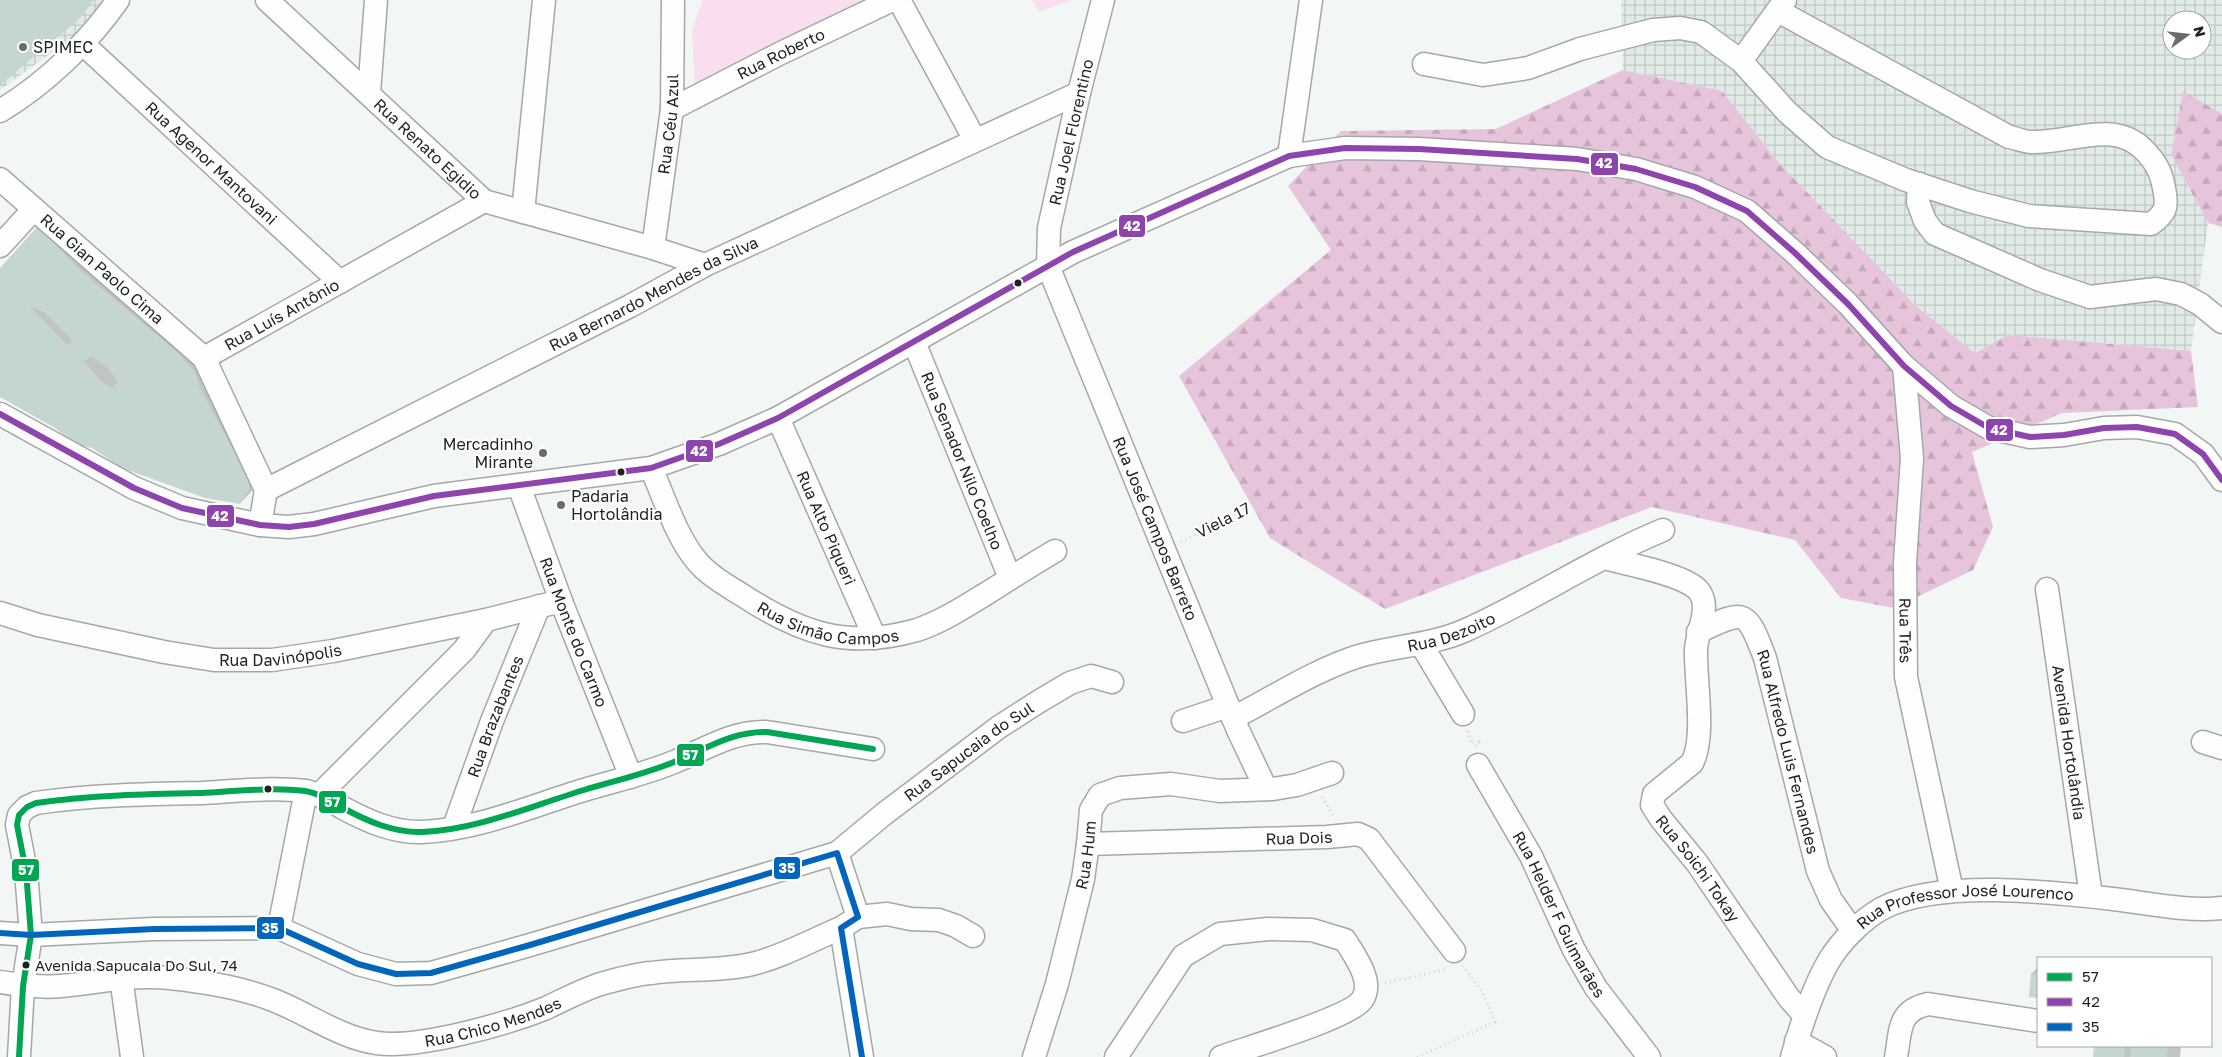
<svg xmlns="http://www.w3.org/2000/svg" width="2222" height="1057" font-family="'Golos Text',sans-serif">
	<defs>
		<pattern id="industrial-grid" width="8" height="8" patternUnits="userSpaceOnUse" patternTransform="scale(1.25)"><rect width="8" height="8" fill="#e1ebe6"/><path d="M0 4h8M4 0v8" fill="none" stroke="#c1c9c5"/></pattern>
		<pattern id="forest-firs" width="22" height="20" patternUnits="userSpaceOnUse" patternTransform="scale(1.25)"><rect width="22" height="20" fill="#e6c4db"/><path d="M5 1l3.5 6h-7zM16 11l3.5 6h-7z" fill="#c5a8bc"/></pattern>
	</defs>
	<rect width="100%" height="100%" fill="#f2f6f4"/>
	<path fill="url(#industrial-grid)" fill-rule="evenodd" d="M0,0h108l-14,22 -94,68z
		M1621,0h601v114l-39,-22 -12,62 37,69 -17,128 -183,-16 -33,18 -58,-46 -139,-145 -56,-71 -99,-21zM2172,20h30v30h-30z"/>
	<path fill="#f8deee" d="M703,0h162l-170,87 -3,-57z
		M1032,0h40l-33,12z"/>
	<path fill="url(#forest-firs)" d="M1623,70l99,21 56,71 139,145 58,46 33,-18 183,16 7,56 -136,6 -90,39 21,75 -20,43 -79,38 -53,-10 -46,-58 -143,-33 -267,102 -115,-71 -91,-162 152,-126 -43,-64 53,-55 155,-2z
		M2183,91l39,23v113l-14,-4 -37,-69z"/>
	<path fill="#0003" d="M39,227l166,134 55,114 -9,17 -11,11 -35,-6 -82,-30 -30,-20 -93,-51v-127z
		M2038,967v30l-8,-1 2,-23z
		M2095,1046h86l-1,11h-86z"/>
	<path fill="#c4d6cf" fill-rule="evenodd" d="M0,0h94l-15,19 -79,66z
		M38,226l43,45 96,81 18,20 5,16 47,88 3,11 -10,17 -35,-6 -83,-30 -30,-20 -17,-4 -20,-16 -55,-31v-129zM29,306l15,6 28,28 -5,5zM91,356l18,13 9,13 -5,5 6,6 -18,-12 -17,-19z
		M2031,973h7v25l-9,-1z
		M2094,1046h31l-1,11h-31z
		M2131,1046h37l-1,11h-37z"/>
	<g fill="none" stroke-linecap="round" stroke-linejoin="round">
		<defs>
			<g id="minor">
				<path id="s1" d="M267,0l217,201 169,47 52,17"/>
				<path d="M899,0l76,140"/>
				<path id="s2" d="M1103,0l-24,93 -30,135 -1,38 190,464 28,59"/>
				<path id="s3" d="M83,44l257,238"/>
				<path d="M1741,61l44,-61"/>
				<path d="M1424,64l59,11 45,-7 52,-19 73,-19 27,-2 21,4 40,29 46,51 40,35 79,33 64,21 59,15 122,8c15,-11 17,-17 13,-36 -3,-17 -9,-27 -21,-39 -31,-30 -75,-5 -112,-7 -7,0 -15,-4 -22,-5l-231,-126"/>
				<path d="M369,93l7,-93"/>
				<path id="s4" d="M672,109l109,-56 111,-53"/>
				<path d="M0,111c45,-27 88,-68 118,-111"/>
				<path d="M1289,156l22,-156"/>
				<path id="s5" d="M0,179l204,179 62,132"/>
				<path d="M1919,184l-1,18 7,19 10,13 30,13 75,33 50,17 66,-8 25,5 19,10 22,18"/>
				<path d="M523,212l21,-212"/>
				<path d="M0,246l33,-36"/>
				<path id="s6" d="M653,248l19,-139 1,-109"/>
				<path id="s7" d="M914,342l96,236"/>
				<path id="s8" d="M204,358l280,-157"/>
				<path id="s9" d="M1904,366l8,92 -7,105 1,114 46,214"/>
				<path d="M0,414l134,74 48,20 78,17 29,2 25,-3 120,-28 217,-28 68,-24 59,-26 295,-166 216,-96 56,-8 74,1 158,10 59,10 59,18 52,24 48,42 53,51 56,62 47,40 38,22 41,9 34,-2 40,-7 33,-1 38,7 28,20 19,26"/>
				<path id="s10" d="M778,418l97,220"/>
				<path id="s11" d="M651,468c13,29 25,68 45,92 12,15 30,25 46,35 58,38 105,55 175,35 24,-8 46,-22 67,-35 24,-15 47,-30 71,-44"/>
				<path id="s12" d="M519,486l42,115 70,176"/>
				<path id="s13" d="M260,525l6,-35 364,-184 75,-41 374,-172"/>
				<path id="s14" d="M1604,558c22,6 79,16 94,32 14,16 -1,41 -2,59 -1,31 10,88 -4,114l-38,31 -2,11 9,14 36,44 92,135 15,17"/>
				<path id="s15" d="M2047,589l44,307"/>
				<path id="s16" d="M0,613l38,12 126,27 50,8h58l61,-9 153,-31 75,-19"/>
				<path id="s17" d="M1698,632c46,-22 48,-25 67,26l53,213 13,29 22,31"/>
				<path d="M1421,644l42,70"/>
				<path id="s18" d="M1233,718c41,-21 82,-48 126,-62 35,-10 74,-11 107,-26 67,-30 129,-72 197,-100"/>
				<path d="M1183,721l45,-15"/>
				<path d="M2203,742l19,6"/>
				<path id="s19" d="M1478,765l53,91 43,94 22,38 53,69"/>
				<path d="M319,795l145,-145 22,-30"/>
				<path id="s20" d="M454,827l38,-106 47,-115"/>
				<path id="s21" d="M1088,844l239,-7 31,-3 11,5 85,112"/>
				<path d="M837,853l21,64 -17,11 21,129"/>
				<path d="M858,917l29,-3 24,5 28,1 17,6 17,10"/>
				<path d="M279,928l27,-137"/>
				<path id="s22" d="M0,933l31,2 123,-6 125,-1 79,36 38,10 35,-1 99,-28 307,-92 47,-39 115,-87 39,-25 32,-19 21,-7 21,6"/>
				<path d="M121,977l11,80"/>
				<path id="s23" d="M0,982c20,3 41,6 61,4 39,-3 68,-12 109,-8 34,4 70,9 103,22 34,13 67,38 104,43 41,6 129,-19 167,-34 20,-9 39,-20 60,-26 15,-4 32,-9 47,-10 34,-5 67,-1 101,-9 30,-7 60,-24 89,-36"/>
				<path d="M1796,1041l29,16"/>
				<path d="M19,1057l4,-71 8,-51 -5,-64 -9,-46 2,-10 8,-8 9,-4c55,-8 111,-9 166,-10 34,-2 70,-6 103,-2 13,2 26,10 38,17 24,13 51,25 79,24 55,-2 109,-26 162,-42 30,-9 61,-16 90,-28 32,-13 58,-31 93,-30l106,17"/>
				<path id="s24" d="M1034,1057l23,-73 26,-105 5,-35 3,-34 9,-15 20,-7 51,-4 49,7 53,-2 24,-4 35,-12"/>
				<path d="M1116,1057l67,-101 37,-22 48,-5 44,1 33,10c9,15 30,42 17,60 -13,18 -116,48 -141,57"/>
				<path id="s25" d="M1792,1057c9,-31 21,-70 38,-98 12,-19 32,-39 51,-50 56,-30 170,-17 232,-10 35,4 74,13 109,9"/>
				<path d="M1896,1057c5,-26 1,-46 32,-53l110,17"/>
			</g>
		</defs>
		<use href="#minor" stroke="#a6a8a8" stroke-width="25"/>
		<path stroke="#d3d4d3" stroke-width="3" stroke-dasharray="1 4" stroke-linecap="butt" d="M1181,542l101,-52
			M1468,731l4,13 7,-2 -3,4
			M1322,797l12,20
			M1385,983l62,-14
			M1417,1057l78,-35 -12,-29 -20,-27"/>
		<use href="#minor" stroke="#fdfefd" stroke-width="22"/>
		<defs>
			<path id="bus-1" d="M19,1057l4,-71 8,-51 -5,-64 -9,-46 2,-10 8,-8 9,-4c55,-8 111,-9 166,-10 34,-2 70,-6 103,-2 13,2 26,10 38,17 24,13 51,25 79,24 55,-2 109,-26 162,-42 30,-9 61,-16 90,-28 32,-13 58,-31 93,-30l106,17"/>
			<path id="bus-2" d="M0,414l134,74 48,20 78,17 29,2 25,-3 120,-28 217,-28 68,-24 59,-26 295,-166 216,-96 56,-8 74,1 158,10 59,10 59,18 52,24 48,42 53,51 56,62 47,40 38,22 41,9 34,-2 40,-7 33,-1 38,7 28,20 19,26"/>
			<path id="bus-3" d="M0,933l31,2 123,-6 125,-1 79,36 38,10 35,-1 99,-28 307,-92 21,64 -17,11 21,129"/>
		</defs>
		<use href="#bus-1" stroke="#fff" stroke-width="10"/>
		<use href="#bus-2" stroke="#fff" stroke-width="10"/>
		<use href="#bus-3" stroke="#fff" stroke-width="10"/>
		<use href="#bus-1" stroke="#00a651" stroke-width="6"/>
		<use href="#bus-2" stroke="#8e44ad" stroke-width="6"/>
		<use href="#bus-3" stroke="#0065bd" stroke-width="6"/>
	</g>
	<g fill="#696c6a" stroke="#fff" stroke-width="2">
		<circle cx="23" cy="47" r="5"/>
		<circle cx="543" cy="453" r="5"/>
		<circle cx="561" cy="505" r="5"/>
	</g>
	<g fill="#1f2220" stroke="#fff" stroke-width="2">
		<circle cx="1018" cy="283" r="4.5"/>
		<circle cx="621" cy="472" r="4.5"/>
		<circle cx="268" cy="789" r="4.5"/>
		<circle cx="26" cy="965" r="4.5"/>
	</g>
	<g text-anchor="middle" stroke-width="4" stroke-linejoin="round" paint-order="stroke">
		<g font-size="15" fill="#1f2220" stroke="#fff" text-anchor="start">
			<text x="35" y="971">Avenida Sapucaia Do Sul, 74</text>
		</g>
		<g font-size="16" fill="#1f2220" stroke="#fff" text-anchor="start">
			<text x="33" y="53">SPIMEC</text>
			<text x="533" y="450" text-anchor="end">Mercadinho<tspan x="533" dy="18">Mirante</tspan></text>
			<text x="571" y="502">Padaria<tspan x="571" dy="18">Hortolândia</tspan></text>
		</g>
		<g font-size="16" fill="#1f2220" stroke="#fff">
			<text dy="6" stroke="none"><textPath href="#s4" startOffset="122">Rua Roberto</textPath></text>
			<text dy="6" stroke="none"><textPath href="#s6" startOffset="125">Rua Céu Azul</textPath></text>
			<text transform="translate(1071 132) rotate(-77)" y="6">Rua Joel Florentino</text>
			<text dy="6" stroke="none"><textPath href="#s1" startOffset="219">Rua Renato Egidio</textPath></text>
			<text dy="6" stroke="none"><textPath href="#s3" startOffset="175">Rua Agenor Mantovani</textPath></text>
			<text dy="6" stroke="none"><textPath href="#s5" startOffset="136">Rua Gian Paolo Cima</textPath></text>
			<text dy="6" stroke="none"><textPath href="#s13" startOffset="470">Rua Bernardo Mendes da Silva</textPath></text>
			<text dy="6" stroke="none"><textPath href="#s8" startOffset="89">Rua Luís Antônio</textPath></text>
			<text dy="6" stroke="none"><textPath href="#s7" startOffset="128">Rua Senador Nilo Coelho</textPath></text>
			<text transform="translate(1223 520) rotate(-27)" y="6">Viela 17</text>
			<text dy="6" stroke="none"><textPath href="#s10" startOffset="120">Rua Alto Piqueri</textPath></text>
			<text dy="6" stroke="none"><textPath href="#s2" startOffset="556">Rua José Campos Barreto</textPath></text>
			<text dy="6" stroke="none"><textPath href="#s11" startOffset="254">Rua Simão Campos</textPath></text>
			<text dy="6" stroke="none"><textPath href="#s18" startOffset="236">Rua Dezoito</textPath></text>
			<text dy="6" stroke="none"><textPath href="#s9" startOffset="265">Rua Três</textPath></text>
			<text dy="6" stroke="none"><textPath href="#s12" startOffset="156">Rua Monte do Carmo</textPath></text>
			<text dy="6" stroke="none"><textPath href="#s16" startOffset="286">Rua Davinópolis</textPath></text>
			<text dy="6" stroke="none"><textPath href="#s20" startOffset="118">Rua Brazabantes</textPath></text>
			<text dy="6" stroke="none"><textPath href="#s15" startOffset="155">Avenida Hortolândia</textPath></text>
			<text dy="6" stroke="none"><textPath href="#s22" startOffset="1030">Rua Sapucaia do Sul</textPath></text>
			<text dy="6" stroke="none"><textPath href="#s17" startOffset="191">Rua Alfredo Luis Fernandes</textPath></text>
			<text dy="6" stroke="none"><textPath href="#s21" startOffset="211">Rua Dois</textPath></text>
			<text dy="6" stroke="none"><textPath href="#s24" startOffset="209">Rua Hum</textPath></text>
			<text dy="6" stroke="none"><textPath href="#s14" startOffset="415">Rua Soichi Tokay</textPath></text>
			<text dy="6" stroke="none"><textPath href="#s25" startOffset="261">Rua Professor José Lourenco</textPath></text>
			<text dy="6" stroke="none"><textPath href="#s19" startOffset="170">Rua Helder F Guimarães</textPath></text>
			<text dy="6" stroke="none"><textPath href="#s23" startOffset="508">Rua Chico Mendes</textPath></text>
		</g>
	</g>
	<g stroke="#fff" stroke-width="2">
		<rect x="1590" y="152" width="29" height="24" rx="5" fill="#8e44ad"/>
		<rect x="1118" y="214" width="28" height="24" rx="5" fill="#8e44ad"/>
		<rect x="1985" y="418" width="29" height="24" rx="5" fill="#8e44ad"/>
		<rect x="685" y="439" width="29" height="24" rx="5" fill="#8e44ad"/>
		<rect x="206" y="504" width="29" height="24" rx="5" fill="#8e44ad"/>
		<rect x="676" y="743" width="29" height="24" rx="5" fill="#00a651"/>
		<rect x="318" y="790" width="29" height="24" rx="5" fill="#00a651"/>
		<rect x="773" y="856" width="28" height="24" rx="5" fill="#0065bd"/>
		<rect x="11" y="858" width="29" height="24" rx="5" fill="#00a651"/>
		<rect x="256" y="916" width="29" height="24" rx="5" fill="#0065bd"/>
	</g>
	<g font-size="14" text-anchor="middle" font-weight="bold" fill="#fff">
		<text x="1604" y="168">42</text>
		<text x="1132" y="231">42</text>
		<text x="1999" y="435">42</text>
		<text x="699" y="456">42</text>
		<text x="220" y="521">42</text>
		<text x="690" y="760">57</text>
		<text x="332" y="807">57</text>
		<text x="787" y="873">35</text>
		<text x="26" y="875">57</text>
		<text x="270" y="933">35</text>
	</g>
	<rect x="2037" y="957" width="175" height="90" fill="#ffffff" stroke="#a5a7a6"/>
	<rect x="2047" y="973" width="25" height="8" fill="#00a651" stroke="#a5a7a6"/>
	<text x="2082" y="982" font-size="15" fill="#1f2220">57</text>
	<rect x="2047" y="998" width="25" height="8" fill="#8e44ad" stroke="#a5a7a6"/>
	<text x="2082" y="1007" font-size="15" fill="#1f2220">42</text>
	<rect x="2047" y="1023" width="25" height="8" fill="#0065bd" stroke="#a5a7a6"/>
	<text x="2082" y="1032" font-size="15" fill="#1f2220">35</text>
	<g transform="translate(2187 35) rotate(75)"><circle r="24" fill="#ffffff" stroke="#a5a7a6"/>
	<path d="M0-4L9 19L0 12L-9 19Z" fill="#696c6a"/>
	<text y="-8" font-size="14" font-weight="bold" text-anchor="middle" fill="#1f2220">N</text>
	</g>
</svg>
